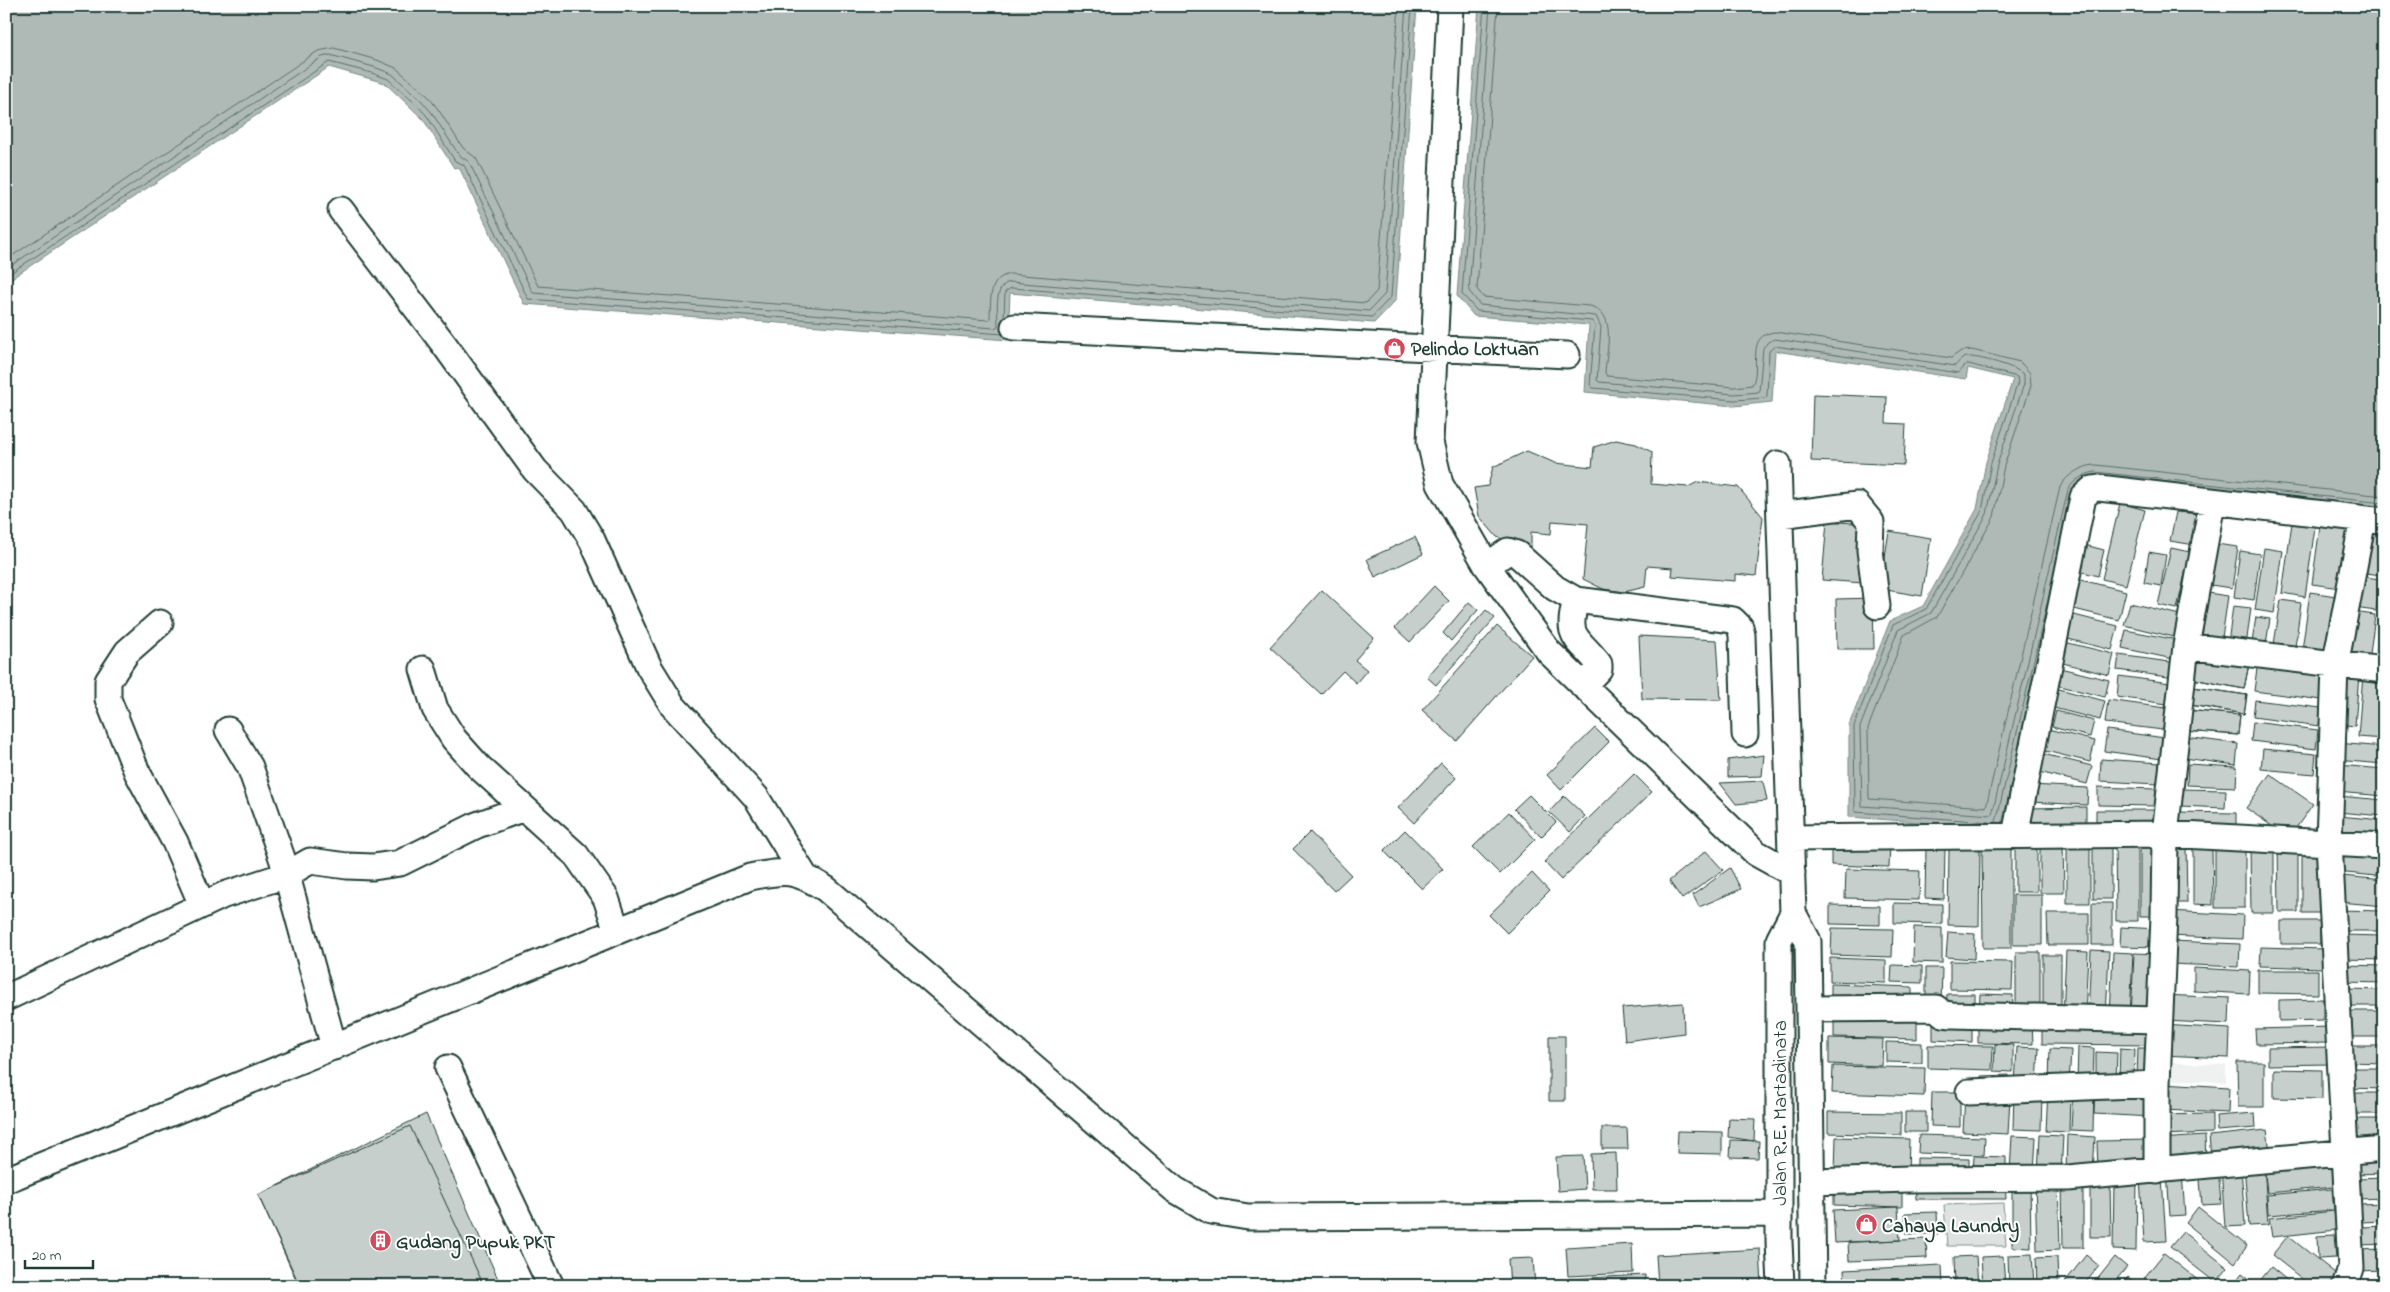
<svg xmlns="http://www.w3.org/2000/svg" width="2390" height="1292" font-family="'Indie Flower',sans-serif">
	<rect width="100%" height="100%" fill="#fff"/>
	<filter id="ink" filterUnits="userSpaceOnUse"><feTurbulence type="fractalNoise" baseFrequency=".02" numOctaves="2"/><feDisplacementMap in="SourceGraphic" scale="10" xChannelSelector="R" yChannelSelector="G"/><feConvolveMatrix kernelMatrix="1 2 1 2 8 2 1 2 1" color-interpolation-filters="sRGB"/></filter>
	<g filter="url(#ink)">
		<path fill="#eef1f0" d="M2165,1062l61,3v17l-62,-3z"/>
		<path fill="#dee3e2" stroke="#7e908b" d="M2003,1203l3,43h-59l-3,-41z"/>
		<path fill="#afbab7" stroke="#758883" d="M6,6h1411l-21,294 -22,23 -364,-30 -2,47 -484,-36 -65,-137 -5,1 -31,-49 -38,-36 -56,-16 -323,215z
			M1479,6h905v509l-305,-23 -78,336 -152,-11v-92l41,-104 33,-15 54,-97 9,-47 27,-83 -45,-11 -2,11 -191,-28 -3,51 -38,4 -149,-14 4,-67 -115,-9 -17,-20z"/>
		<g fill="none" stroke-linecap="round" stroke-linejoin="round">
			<path stroke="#596f68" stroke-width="1" d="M1484,6l-22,288 15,17 115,10 3,5 -5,59 3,3 141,12 31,-2 2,-2 2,-45 6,-5 184,27 5,-8 5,-1 48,13 1,5 -27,81 -9,48 -56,98 -33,16 -39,101 1,86 134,10
				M1490,6l-21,285 11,14 116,11 5,11 -4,53 2,2 135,12 25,-2 4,-44 5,-6 7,-3 180,27c3,-3 6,-8 12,-9 11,-1 51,10 57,18v9l-27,81 -10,49 -56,99 -33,17 -38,97 2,79 130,9 76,-325c4,-9 18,-17 27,-18l289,31
				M1498,6l-21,283 6,8 107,9c28,6 16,46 15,67l2,3 127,11 18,-2c10,-17 -8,-50 23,-53l176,26 10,-7 11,-1 48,12 10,11 1,13 -27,80 -10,51 -57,100 -33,18 -36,93 1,71 117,8 74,-320c6,-12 23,-22 36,-22l288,31
				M6,260l312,-209 16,-3 43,12 19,8 31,27 11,14 25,39 13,10 62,128 450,34 2,-2c1,-18 -2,-40 20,-44l356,29 11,-12 22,-285
				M6,269l316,-212 8,-2 44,12 18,7 29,26 11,13 27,42 10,7 64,131 462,35 3,-2c0,-14 -5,-40 12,-44l359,29 16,-17 21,-288
				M6,276l323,-214 43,11 16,6 28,25 11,12 28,45 9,4 64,134 475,35
				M1004,318l1,-26 6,-4 361,29 19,-20 21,-291
				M1996,822l51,-218"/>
		</g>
		<path fill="#c7cfcc" stroke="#1f3d34" d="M1813,394l74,3 -1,26 20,1 -2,41 -93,-4z
			M1616,440l20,4 16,8 -1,32 37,3 10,-5 40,5 25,30 -7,59 -21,-2v7l-63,-5 1,-8 -26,-2 -2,21 -21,5 -21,-3 -20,-10 5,-55 -36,-3 -1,13 -20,-2v17l-34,-12 -18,-21 -5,-28 14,-2 5,-19 34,-16 28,12 37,4 2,-20z
			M2120,503l25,7 -19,75 -24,-6z
			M2176,512l25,2 -6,31 -25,-4z
			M2293,516l23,4 -11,77 -23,-4z
			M1827,521l40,3 -4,59 -41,-3z
			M2320,526l29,4 -9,58 -28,-4z
			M2366,530l18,3 -4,42 -20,-3z
			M1889,531l42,7 -9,58 -42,-7z
			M1415,537l8,17 -48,23 -8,-18z
			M2216,544l22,3 -6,41 -22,-3z
			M2085,545l19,5 -6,26 -19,-5z
			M2171,548l19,4 -13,57 -19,-4z
			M2264,548l19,3 -9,62 -19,-3z
			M2240,551l20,3 -6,46 -20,-3z
			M2149,552l17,3 -5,31 -17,-3z
			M2358,576l22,3 -4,32 -22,-3z
			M2077,579l49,12 -7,29 -49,-12z
			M1434,586l15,15 -39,41 -15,-14z
			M1322,590l52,48 -19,22 12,10 -11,13 -13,-12 -22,23 -51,-47z
			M2310,592l26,4 -8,57 -26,-3z
			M2208,593l20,3 -6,42 -20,-3z
			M2383,594h1v33l-5,-1z
			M1873,598l1,51h-37l-1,-50z
			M2281,600l20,3 -6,44 -21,-3z
			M1469,602l9,8 -27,31 -8,-8z
			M2130,603l50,12 -6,22 -50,-12z
			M2233,606l18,2 -5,38 -18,-3z
			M1486,610l9,8 -59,67 -9,-8z
			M2353,612l22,3 -6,47 -22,-3z
			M2070,614l48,12 -6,24 -48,-12z
			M2256,617l14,2 -4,25 -14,-2z
			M1497,626l35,30 -75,85 -35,-31z
			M2126,630l51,10 -4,19 -51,-11z
			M2379,631l5,1v29l-9,-1z
			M1639,636l78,4 4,60 -79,-1z
			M2064,642l50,12 -5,21 -50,-13z
			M2193,654l56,10 -5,25 -56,-11z
			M2193,654l56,10 -5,25 -56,-11z
			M2119,655l58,8 -2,15 -58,-8z
			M2056,667l53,13 -4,17 -53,-13z
			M2257,668l68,8 -3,24 -68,-9z
			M2341,673l18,1 -4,52 -18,-2z
			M2363,674l21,2 -1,63 -25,-2z
			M2119,676l51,7 -3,21 -50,-7z
			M2193,687l54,8 -3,19 -54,-9z
			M2193,687l54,8 -3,19 -54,-9z
			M2055,688l50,13 -5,19 -50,-13z
			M2108,700l58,8 -3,22 -58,-7z
			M2255,700l66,8 -2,18 -66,-9z
			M2186,710l54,5 -2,20 -54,-4z
			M2186,710l54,5 -2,20 -54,-4z
			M2056,711l38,10 -4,16 -38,-10z
			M2253,722l65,8 -2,19 -65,-8z
			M1595,728l14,14 -48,48 -14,-15z
			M2048,729l47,12 -5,21 -48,-12z
			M2107,730l58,8 -3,21 -58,-8z
			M2186,737l52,7 -2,21 -53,-7z
			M2337,743l47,4v17l-49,-4z
			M2263,749l53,5 -2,20 -53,-5z
			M2043,754l49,12 -5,18 -48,-12z
			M1764,755l-2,21 -34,1v-17z
			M2101,759l59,4 -2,21 -58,-3z
			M1441,763l15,15 -42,45 -16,-15z
			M2188,764l49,3 -1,20 -49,-2z
			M2338,765l46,4v27l-47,-4z
			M1634,774l18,18 -91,88 -17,-18z
			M2270,774l43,30 -24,34 -43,-30z
			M1763,781l4,20 -31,3 -16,-21z
			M2031,785l57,3 -1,17 -57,-3z
			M2098,787l58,2 -1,17 -57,-1z
			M2181,789l45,1 -1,18 -45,-2z
			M1529,795l27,27 -15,15 -27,-28z
			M1564,796l21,20 -15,16 -21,-20z
			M2338,796l46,4v16l-47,-4z
			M2086,807v23h-58v-22z
			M2096,810h59l1,20h-60z
			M1509,812l26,27 -35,35 -27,-27z
			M2176,812l60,1v20l-61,-1z
			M2338,816l46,4v21l-48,-4z
			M1405,830l38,39 -21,20 -38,-38z
			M1310,832l41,43 -17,16 -41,-42z
			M2115,842h23v79h-22z
			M1831,843l59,1 -1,23 -58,-2z
			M2040,844h23l1,49h-24z
			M2093,844h18v55h-18z
			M2165,844h21l1,59h-22z
			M2339,844l40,4 -3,28 -39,-4z
			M2015,845h22v47h-22z
			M2302,845h18v68h-18z
			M2250,846h24v67h-23z
			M2278,846h20v66h-19z
			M1926,847h19l-1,52 -19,-1z
			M1982,847h29v101h-28z
			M2067,847l23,1v55h-23z
			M2215,847h30v61h-30z
			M1949,848l31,1 -1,77 -31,-1z
			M2140,848h22v68h-22z
			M2193,849h19l1,56 -20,-1z
			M1706,851l17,19 -41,29 -13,-18z
			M1730,868l11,21 -42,18 -6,-12z
			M1846,869l74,2 -1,29 -74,-2z
			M1532,873l17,18 -42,42 -18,-18z
			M2342,876l42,4v26l-44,-4z
			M2013,895h29v50h-29z
			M1894,903l48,1v20l-48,-1z
			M2092,903h20v42h-20z
			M1830,905l50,1v19l-50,-1z
			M2338,910l46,1v20h-46z
			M2169,911l74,4 -1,24 -74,-3z
			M2047,913h42v32h-41z
			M2281,921h39v23h-39z
			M1914,927l28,1v35l-29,-1z
			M2121,927l37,2 -1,18 -37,-1z
			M1832,928l61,1 -1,28 -61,-2z
			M1948,932l27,2 -1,25 -28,-2z
			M2341,935l43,1v24l-43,-1z
			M2172,941l68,3 -1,23 -68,-3z
			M2261,947l63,2 -1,19 -63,-2z
			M2091,950l18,1 -3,67 -18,-1z
			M2066,951l22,1 -3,65 -22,-1z
			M2016,952h24v62l-24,-1z
			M2113,952l20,1 -3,64 -20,-1z
			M2134,953l25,1 -3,64 -25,-1z
			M2043,955h18v52l-18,-1z
			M1830,958l56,2v23l-56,-2z
			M1950,961l63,1 -1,28 -62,-1z
			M1892,965l30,1v17l-31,-1z
			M2343,965l41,1v17l-41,-1z
			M1926,968h16l-1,38 -15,-1z
			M2194,968l56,3 -1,23 -55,-3z
			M2258,970h60v24l-60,-1z
			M1831,984l81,3v19l-81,-3z
			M2349,989l35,1v16h-35z
			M1947,994h28v20h-29z
			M1980,994l33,1 -1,19 -33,-1z
			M2163,995l67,3 -1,26 -67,-3z
			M2323,999v21l-44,1v-21z
			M1683,1003l1,30 -59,8 -3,-33z
			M1834,1010l83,2v27l-83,-2z
			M2348,1011h36v26h-36z
			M1933,1016l39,1v25l-39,-2z
			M2042,1020l108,1v24l-108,-1z
			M1978,1022h54l1,22 -55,-1z
			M2162,1025l68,4 -1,29 -68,-3z
			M2330,1027v16l-74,1 -1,-15z
			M1549,1036h16v65h-16z
			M1829,1038l54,1 -1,27 -53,-2z
			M1886,1042l36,1v20l-36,-1z
			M1995,1044l18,1v27l-19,-1z
			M1928,1045l65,1 -1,24 -64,-2z
			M2346,1046h38v17l-38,-1z
			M2017,1047l22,1 -2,37 -22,-1z
			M2078,1047l16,1 -1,36 -16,-1z
			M2331,1047v17l-63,1v-17z
			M2120,1048l15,1 -1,30 -15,-1z
			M2138,1048h15l-1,31 -15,-1z
			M2050,1049l21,1 -2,33 -20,-1z
			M2096,1052l21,1 -1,27 -20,-1z
			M2237,1062h27v45h-26z
			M1833,1066l92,2 -1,28 -92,-3z
			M2347,1068h37v21l-37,-1z
			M2274,1069l48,1v29l-48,-1z
			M2009,1075v12h-27l-1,-11z
			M2163,1083l66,4 -1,26 -66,-3z
			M2095,1086l60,3 -2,28 -59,-3z
			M2073,1088l21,1 -1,42 -22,-1z
			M2048,1090l22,1 -1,41 -23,-1z
			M1932,1092h28v35l-29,-1z
			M2014,1092l28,1 -1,37 -28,-1z
			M2351,1093h33v21h-32z
			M1965,1095l45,2 -2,37 -45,-2z
			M1828,1112l73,1v22l-73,-2z
			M1905,1112h21v20h-21z
			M2255,1113l1,15 -39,3 -1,-15z
			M426,1114l75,172h-202l-41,-91z
			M2212,1114v19l-52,2 -1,-20z
			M1729,1118l26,1 -1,22 -26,-4z
			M2354,1119h30v21h-30z
			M410,1126l74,160h-184l-42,-91z
			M1602,1128h25l1,21h-26z
			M2267,1130l3,21 -59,6 -2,-21z
			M1678,1131l44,1v22l-45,-1z
			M1919,1135l66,2 -1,18 -66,-2z
			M2040,1135l23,1 -2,38 -23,-1z
			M2067,1135l28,2 -2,36 -27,-2z
			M2012,1136l24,1 -2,36 -24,-1z
			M2205,1136l1,23 -45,3 -2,-23z
			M1836,1137l73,2 -1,36 -73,-2z
			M1731,1140l28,1 -1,17 -28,-1z
			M2151,1140l1,29 -54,1 -1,-29z
			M1616,1153l1,36h-25l-1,-35z
			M2384,1155v18l-28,1 -1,-18z
			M1583,1156l2,33 -27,2 -2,-34z
			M1974,1156l32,1v17l-33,-1z
			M2331,1157l3,30 -67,6 -3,-30z
			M1917,1158l52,1v18l-52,-1z
			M2264,1164l4,61 -19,1 -5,-61z
			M2218,1166l3,38 -19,1 -3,-38z
			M2241,1166l4,60 -20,1 -4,-59z
			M2182,1172l3,43 -15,1 -3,-43z
			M2162,1177l4,64 -22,1 -4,-64z
			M2384,1177v21l-27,1 -1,-21z
			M2005,1180l1,19h-90l-1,-18z
			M2012,1180h18l1,68 -19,-1z
			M2035,1180h23l2,70 -23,1z
			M2114,1180h23l-1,71 -23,-1z
			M2062,1181h21v67h-20z
			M2090,1182h20l1,55h-21z
			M1902,1184v23l-68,-2v-20z
			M2332,1189l2,21 -66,5 -1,-20z
			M2384,1203v18l-23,1 -1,-18z
			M1898,1207l2,33 -65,3 -2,-33z
			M2198,1207l49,39 -12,17 -49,-40z
			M2334,1211l2,19 -64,7 -3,-19z
			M1937,1212l1,22h-32l-1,-21z
			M2384,1226v18l-23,1v-18z
			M2183,1232l45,36 -12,15 -46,-36z
			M2334,1235l2,23 -18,1 -1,-23z
			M2288,1236l52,41 -6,9h-23l-39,-31z
			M1926,1239l1,19 -78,3 -1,-19z
			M1632,1244l1,29 -65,3 -2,-28z
			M1760,1249l2,37h-104l-2,-31z
			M2384,1249v21l-26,1 -1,-21z
			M2164,1253l41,33h-51l-10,-8z
			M2032,1254l2,32h-25l-1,-31z
			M2086,1255l13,11 -16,20h-21z
			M1976,1256l2,30h-23l-1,-29z
			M2003,1256l2,30h-22l-2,-29z
			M2057,1257l1,28 -21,1 -1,-28z
			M2115,1257l12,10 -16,19h-19z
			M1533,1258l2,28h-25l-2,-27z
			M1942,1265l1,21h-98l-1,-16z
			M2271,1267l23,19h-31l-4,-4z
			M2242,1273l16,13h-26z
			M1645,1275v11h-75l-1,-7z
			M2128,1277l11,9h-18z"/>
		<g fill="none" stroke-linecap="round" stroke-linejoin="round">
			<defs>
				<path id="minor" d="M1450,6l-20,436 10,42 47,82 62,86 207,201 36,20
					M341,210l102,133 92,127 39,40 18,30 57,127 24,39 83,91 48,78
					M1014,327l553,28
					M1778,464l15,449 15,28 5,345
					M1780,515l77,-10 14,17 -1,28 7,56
					M1487,566l21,-15 9,3 38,34 21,12
					M160,623l-33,29 -19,29v18l29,73 38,70 27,63
					M2186,646l198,24
					M423,669l12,40 19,30 25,28 97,88 30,43 11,33
					M1583,686l16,-17v-5c-22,-28 -34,-25 -23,-64l157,20 7,7 2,8 3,99
					M228,730l22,37 32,91 52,189
					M2015,835l68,-338 9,-8 7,-1 285,33
					M1791,838l374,-4 219,12
					M6,998l218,-103 62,-20 24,-14 37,5 26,1 27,-4 77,-38 47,-17
					M1809,1009l127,-1 7,6 9,1 206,5
					M448,1068l103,218
					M1969,1092l188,-8
					M2157,1171v-87l7,-168 1,-82 21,-188 26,-143
					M6,1180l744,-303c35,-7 45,-8 76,12l348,300 37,22 37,6 531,-3
					M1812,1182l97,-3 159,-1 316,-29
					M1781,1286l-2,-45v-301l14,-27
					M2345,1286l6,-18 -22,-426 6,-176 28,-147"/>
			</defs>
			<use href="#minor" stroke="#1f3d34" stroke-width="29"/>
			<use href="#minor" stroke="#fff" stroke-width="25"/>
		</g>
	</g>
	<defs>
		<symbol id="shop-disc" viewBox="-11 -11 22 22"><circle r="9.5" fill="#d1495b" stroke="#fff"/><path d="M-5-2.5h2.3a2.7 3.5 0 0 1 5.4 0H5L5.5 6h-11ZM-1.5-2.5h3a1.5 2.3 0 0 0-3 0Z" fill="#fff"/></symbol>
		<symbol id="building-disc" viewBox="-11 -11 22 22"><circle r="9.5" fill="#d1495b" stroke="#fff"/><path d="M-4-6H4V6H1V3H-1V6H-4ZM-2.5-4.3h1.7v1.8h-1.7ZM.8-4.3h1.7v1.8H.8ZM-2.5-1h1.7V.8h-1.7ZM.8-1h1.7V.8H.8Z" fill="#fff"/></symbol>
	</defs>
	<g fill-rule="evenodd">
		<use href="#shop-disc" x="1382" y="336" width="25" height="25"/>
		<use href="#shop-disc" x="1854" y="1212" width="25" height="25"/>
		<use href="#building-disc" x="368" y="1228" width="25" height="25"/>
	</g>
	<g text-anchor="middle" stroke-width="4" stroke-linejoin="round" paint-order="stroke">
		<g font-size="20" font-weight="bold" fill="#1f3d34" stroke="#fff" text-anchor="start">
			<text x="1411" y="355">Pelindo Loktuan</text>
			<text x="1882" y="1232">Cahaya Laundry</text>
			<text x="396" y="1248">Gudang Pupuk PKT</text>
		</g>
		<g font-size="20" fill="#1f3d34" stroke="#fff">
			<text transform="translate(1779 1113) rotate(-90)" y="7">Jalan R.E. Martadinata</text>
		</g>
	</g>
	<rect width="2390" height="1292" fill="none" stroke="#fff" stroke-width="25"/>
	<rect x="12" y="12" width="2365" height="1267" fill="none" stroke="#1f3d34" stroke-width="2" filter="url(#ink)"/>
	<path d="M25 1260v8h68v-8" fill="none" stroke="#1f3d34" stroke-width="2.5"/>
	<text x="32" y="1260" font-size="15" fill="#1f3d34" stroke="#ffffff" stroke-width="4" paint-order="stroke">20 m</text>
</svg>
